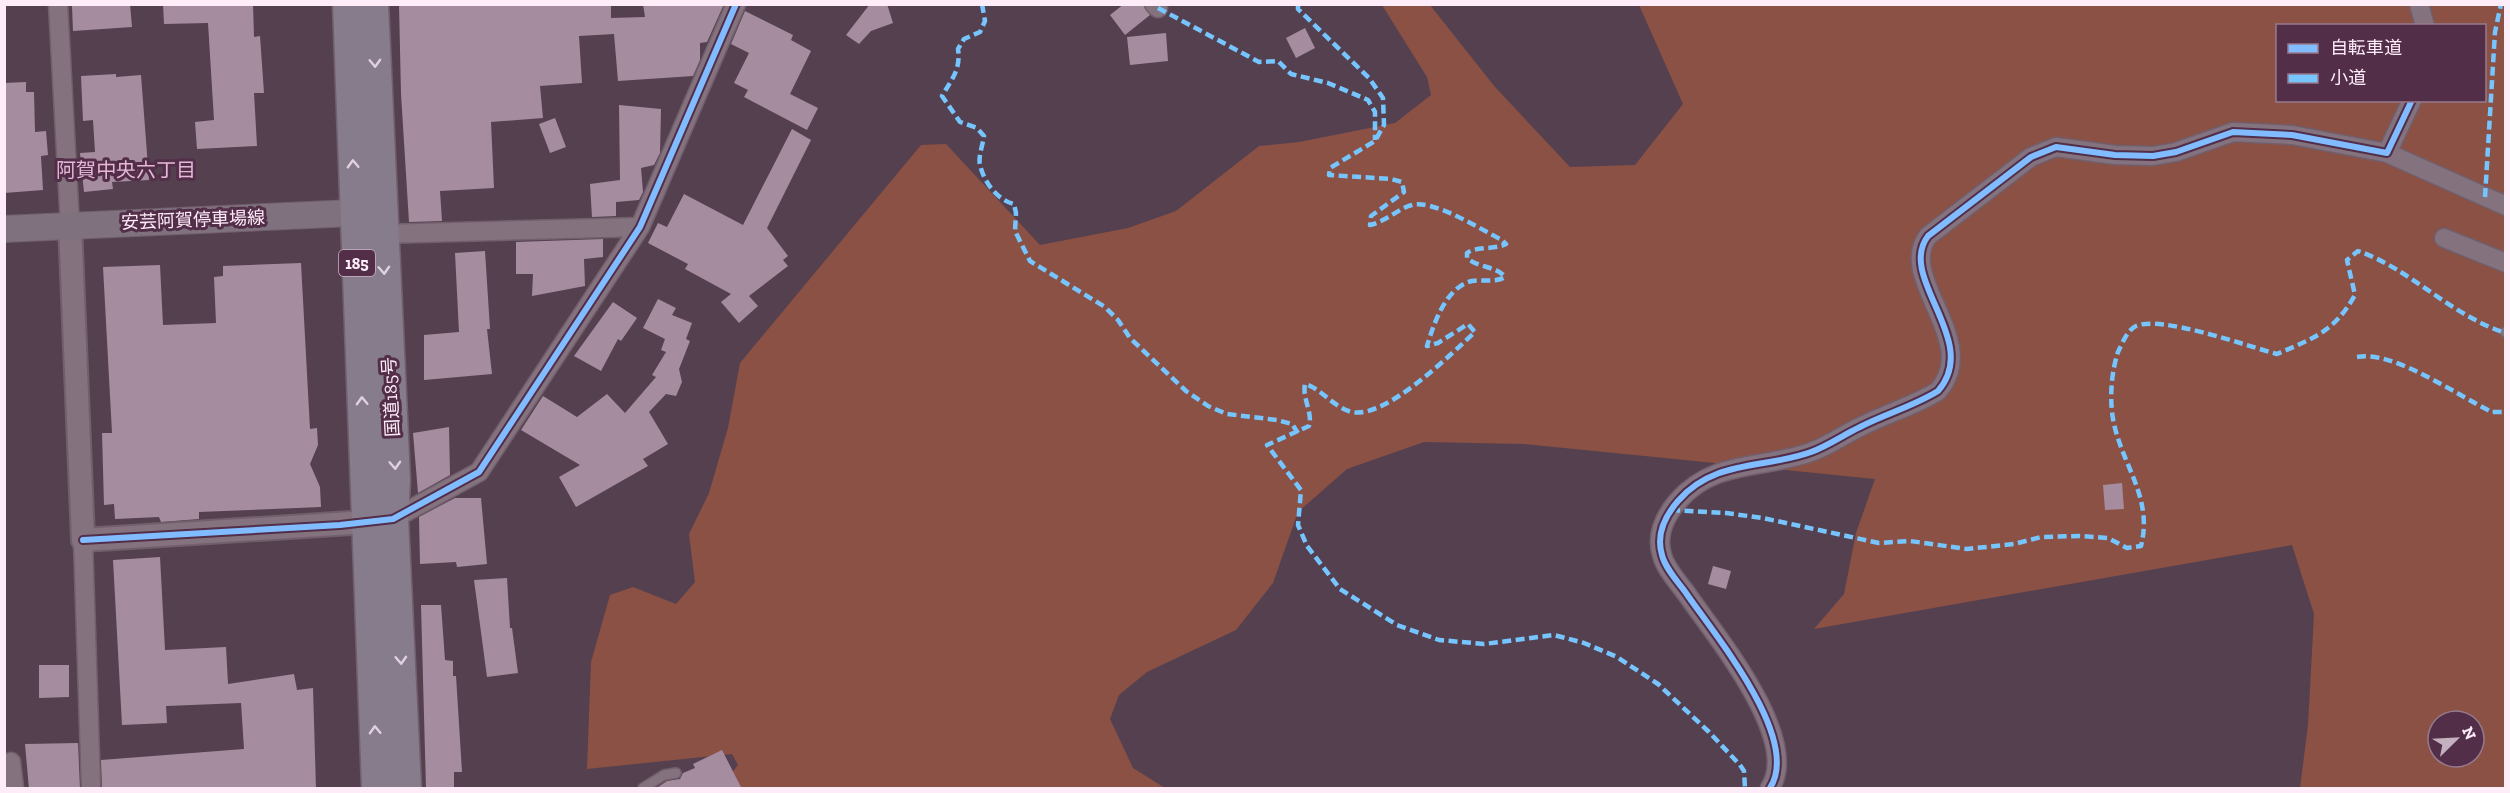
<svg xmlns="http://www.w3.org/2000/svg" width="2510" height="793" font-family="'Zilla Slab','Noto Sans JP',serif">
	<rect width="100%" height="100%" fill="#554050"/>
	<path fill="#8a5144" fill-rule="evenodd" d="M1382,5h48l65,82 75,80 65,-2 48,-61 -44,-99h866v783h-205l8,-63 6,-111 -22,-69 -478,84 30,-35 12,-61 19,-54 -352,-35 -99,-2 -77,27 -49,43 -25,71 -37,47 -89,42 -28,23 -9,24 23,49 32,20h-445l18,-23 -6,-11 -145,15 4,-107 19,-67 23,-8 43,17 19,-22 -6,-48 20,-41 19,-65 12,-65 181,-218 25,-1 94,101 88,-17 48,-17 83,-65 40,-4 96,-19 36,-28 -4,-18zM2278,26h206v74h-206zM2438,721h36v36h-36z"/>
	<path fill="#a58d9f" d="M90,4h40l2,23 -59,4 -1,-25z
		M163,4h90l1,33 6,-1 4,57h-10l3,53 -60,3 -2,-27 19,-2 -6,-97 -44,1z
		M399,4h212v14l34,-1 -2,-13h81l-17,38 -7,1v17l-7,16 -75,5 -4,-47 -35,2 3,47 -42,3 3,32 -52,4 3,66 -54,3 2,30 -33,1 -8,-128z
		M870,4h17l6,19 -22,8 -12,13 -13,-9z
		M1124,4h19l7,11 -25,20 -15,-20z
		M745,11l48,24 -2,5 20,11 -21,43 28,14 -11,22 -63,-33 4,-7 -14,-7 15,-30 -18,-9z
		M1305,28l10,20 -19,10 -10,-20z
		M1166,33l2,28 -38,4 -3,-28z
		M116,74v3l25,-2 8,105 -37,2 1,7 -29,3 -4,-39 15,-1 -2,-32 -10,1 -2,-45z
		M26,82v10h8l1,40 11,-1 2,24 -7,1 2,34 -39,3v-110z
		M619,105l42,4 -1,44 -6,12 -13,3 2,24 -4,8 -23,2v14l-24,1 -2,-33 30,-4z
		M555,118l11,29 -16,6 -11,-29z
		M792,129l19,11 -44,88 21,28 -5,4 5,6 -39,30 9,10 -19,17 -18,-21 10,-8 -46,-25 3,-5 -40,-21 10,-20 9,4 17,-33 59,31z
		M603,239v18l-19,2 1,27 -53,10 1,-22h-17v-32z
		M485,251l5,78h-3l5,45 -68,6v-45l35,-3 -4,-79z
		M301,263l9,166 7,-1 1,17 -8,19 10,23 1,20 -122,5v7l-38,3 -2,-5 -44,2 -1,-15 -10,1 -2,-72h10l-9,-166 57,-2 3,60 53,-2 -2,-46 9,-1v-10z
		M658,299l18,9 -4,7 20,8 -6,16 4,2 -11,28 3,13 -6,14 -10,-2 -17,18 19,32 -25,15 5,7 -72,41 -17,-30 21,-12 -59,-35 22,-34 34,21 30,-23 18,19 31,-36 -4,-2 14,-23 -5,-2 4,-11 -22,-11z
		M613,302l24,16 -16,23 -3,-2 -17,32 -27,-15z
		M449,427l1,48 -32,18 -5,-60z
		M2122,483l2,26 -19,1 -2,-25z
		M455,498h26l6,66 -30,3 -1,-5 -36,2 -1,-47z
		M160,557l5,93 61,-3 2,37 66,-10 3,16 16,-2 3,101h-214l-1,-29 143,-11 -3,-46 -75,3 1,17 -45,2 -9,-165z
		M1713,566l18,5 -5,18 -18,-5z
		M507,578l3,50h2l6,45 -31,4 -13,-97z
		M421,605h20l4,55 8,1v15h3l6,96h-8v17h-28z
		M39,665h30v32l-30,1z
		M78,743l2,46h-51l-4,-45z
		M722,750l20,39h-87l12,-8 13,-2 3,-6 12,-5 -2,-4z"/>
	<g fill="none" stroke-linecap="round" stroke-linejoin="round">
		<defs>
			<path id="service" d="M2505,332h1
				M643,788l21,-13 12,-2"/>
			<path id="minor" d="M58,4l12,221
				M1154,4l4,4
				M2419,4l6,22
				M2387,153l119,53
				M382,234l258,-7
				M2444,238l62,25
				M387,519h6l86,-47 161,-245 96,-223
				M83,540l8,248
				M11,762l3,26
				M1770,788c32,-49 -56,-154 -84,-195 -8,-11 -21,-25 -24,-38 -6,-20 3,-39 16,-54 36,-42 87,-32 133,-49 17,-6 32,-17 49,-25 25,-13 54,-21 78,-36 44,-50 -42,-113 -10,-155l103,-79 25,-10 59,8 38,1 23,-4 57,-20 59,3 95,18 25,-53"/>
			<path id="tertiary" d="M70,225l13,315 284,-18"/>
			<path id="secondary" d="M4,229l371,-17"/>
			<path id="trunk" d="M348,4l29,784
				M373,4l22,476 -2,39 13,269"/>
		</defs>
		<use href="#service" stroke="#715f6c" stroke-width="12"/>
		<use href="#minor" stroke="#715f6c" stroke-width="21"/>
		<use href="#tertiary" stroke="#715f6c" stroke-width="26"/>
		<use href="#secondary" stroke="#715f6c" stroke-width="28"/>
		<use href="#trunk" stroke="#715f6c" stroke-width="33"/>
		<use href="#service" stroke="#84737f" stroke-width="9"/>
		<use href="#minor" stroke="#84737f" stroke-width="18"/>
		<use href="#tertiary" stroke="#84737f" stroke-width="22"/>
		<use href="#secondary" stroke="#7f717e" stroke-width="26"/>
		<use href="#trunk" stroke="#867c8c" stroke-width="30"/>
		<path stroke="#76c5fe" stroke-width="4.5" stroke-dasharray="9 4.5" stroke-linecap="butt" d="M982,4l3,17 -5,11 -16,7 -6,10c3,20 -6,30 -16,47l18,26 17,6 7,8c-1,8 -6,21 -4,29 4,17 17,35 34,39l2,9 -1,18 15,30 75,46 13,13 12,18 56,53 22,15 19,8 50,6 15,4 6,9
			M1298,4v5l71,69 14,20 1,27 -9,16 -45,27 -1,7 62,4 11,3 2,10 -33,24 -1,9c17,-4 29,-17 42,-20 21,-6 70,25 90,35l4,4c-12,6 -29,2 -39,9v5c11,10 30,8 38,19 -10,6 -22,2 -33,4 -26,6 -38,42 -45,65l11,-3 30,-19 7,8c-24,22 -89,87 -123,80 -18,-4 -30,-23 -47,-28 -3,15 8,28 4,42l-42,19 34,45 -3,35 9,21 33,43 57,36 42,15 45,4 70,-9 30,8 33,14 41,27 51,48 31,33 4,6 1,17
			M1158,8l101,54 19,-1 13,13 37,9 40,17 7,12v28
			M2485,197l10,-165 6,-28
			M2357,357c37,-7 101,39 135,55h14
			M1671,510l55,3 37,5 116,25 31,-2 57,8 47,-5 27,-7 39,-1 28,2 19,10 14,-2c12,-47 -17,-78 -27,-122 -5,-22 -3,-51 4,-72 4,-8 9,-22 18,-26 25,-11 111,20 141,28 37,-16 57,-22 78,-59l-8,-35 11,-9c53,18 93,65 148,82"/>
		<defs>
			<path id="cycleway" d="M83,540l257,-15 53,-6 86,-47 161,-245 96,-223
				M1770,788c32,-49 -56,-154 -84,-195 -8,-11 -21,-25 -24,-38 -6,-20 3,-39 16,-54 36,-42 87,-32 133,-49 17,-6 32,-17 49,-25 25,-13 54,-21 78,-36 44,-50 -42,-113 -10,-155l103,-79 25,-10 59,8 38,1 23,-4 57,-20 59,3 95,18 25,-53"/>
		</defs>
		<use href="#cycleway" stroke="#522e49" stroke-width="10"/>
		<use href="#cycleway" stroke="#80bcff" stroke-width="6"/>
	</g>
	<defs><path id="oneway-chevron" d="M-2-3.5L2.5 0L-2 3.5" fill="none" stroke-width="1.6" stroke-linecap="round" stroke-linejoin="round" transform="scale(1.5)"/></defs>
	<g stroke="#e1d0de">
		<use href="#oneway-chevron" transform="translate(375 63) rotate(88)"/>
		<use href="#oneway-chevron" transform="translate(353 164) rotate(-92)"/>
		<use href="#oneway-chevron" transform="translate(384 270) rotate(87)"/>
		<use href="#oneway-chevron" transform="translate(362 401) rotate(-92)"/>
		<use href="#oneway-chevron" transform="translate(395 465) rotate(87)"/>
		<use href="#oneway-chevron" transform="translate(401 660) rotate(87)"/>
		<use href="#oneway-chevron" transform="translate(375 730) rotate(-92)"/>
	</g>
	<g text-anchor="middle" stroke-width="6" stroke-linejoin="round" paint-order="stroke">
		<rect fill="#522e49" stroke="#cbb3c4" stroke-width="1.5" x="339" y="250" width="36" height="26" rx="4.5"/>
		<g font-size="16" font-weight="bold" fill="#ffecf9">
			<text x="357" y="269">185</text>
		</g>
		<g font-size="18" fill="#ffecf9" stroke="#522e49">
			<text transform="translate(193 220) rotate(-2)" y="6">安芸阿賀停車場線</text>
			<text transform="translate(391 397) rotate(-93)" y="6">国道185号</text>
		</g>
		<g font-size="20" fill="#e5b8d8" stroke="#522e49">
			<text x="126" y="177">阿賀中央六丁目</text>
		</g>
	</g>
	<rect width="2510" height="793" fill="none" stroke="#ffecf9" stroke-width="12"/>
	<rect x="2276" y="24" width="210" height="78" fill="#522e49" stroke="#977a8f" stroke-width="1.5"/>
	<rect x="2288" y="44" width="30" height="9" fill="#80bcff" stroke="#977a8f" stroke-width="1.5"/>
	<text x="2330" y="54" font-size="18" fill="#ffecf9">自転車道</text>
	<rect x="2288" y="74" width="30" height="9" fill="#76c5fe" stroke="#977a8f" stroke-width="1.5"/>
	<text x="2330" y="84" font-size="18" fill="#ffecf9">小道</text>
	<g transform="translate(2456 739) rotate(66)"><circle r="28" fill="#522e49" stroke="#977a8f" stroke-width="1.5"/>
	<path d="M0-4.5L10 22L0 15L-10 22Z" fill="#c4b0be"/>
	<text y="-9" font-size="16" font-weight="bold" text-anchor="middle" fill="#ffecf9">N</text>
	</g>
</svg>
